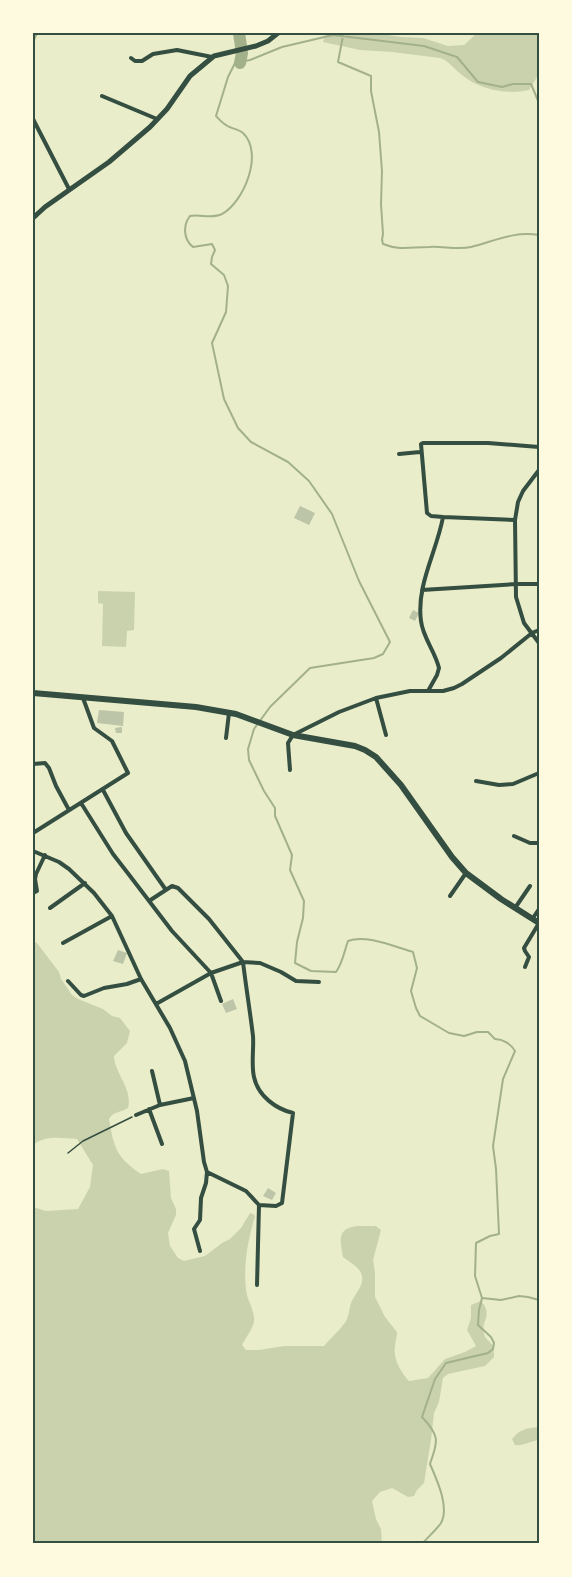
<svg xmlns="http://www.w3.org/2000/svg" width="572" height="1577" font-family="Barlow,sans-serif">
	<rect width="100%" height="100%" fill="#e9edc9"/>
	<path fill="#cad2ad" d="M333,33h41l27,4 22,1 25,8 16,-1 13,-12h62v42l-2,2 -8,13c-22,5 -49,0 -67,-15 -8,-6 -13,-14 -22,-17l-48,-6 -32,-2 -37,-8 2,-7z
		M98,591l37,1 -1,38 -7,1 -1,16 -24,-1 1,-42 -5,-1z
		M33,941l4,2 22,29 2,7 11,16 6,4 25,10 9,7 8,2 10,13 -3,12 -13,13c1,19 19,32 14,52 -8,5 -14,3 -19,11 5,29 7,38 32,55l22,-5 6,2 2,27 5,11v6l-8,18 2,13 8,12 6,3 21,-5 17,-13 8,-4 11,-11 9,-15 3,1 2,2c-7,24 -12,49 -9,74 1,10 9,21 8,31 0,6 -9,18 -12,24l4,5h13l25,-4h40c5,-6 19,-19 22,-25 3,-5 3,-12 5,-18 4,-10 15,-19 10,-30 -3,-7 -13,-12 -18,-16 -1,-6 -3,-15 -2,-20 3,-15 25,-10 35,-11l5,4 -8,30 2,12v25l10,20 12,15c0,5 -2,10 -2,15 -2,12 6,26 14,34l19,-3 17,-19 20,-7 11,-6 -9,-16 4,-12v-13l10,-4c13,14 -1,21 3,33 1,5 7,8 9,12 1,4 1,7 1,11l-9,9 -37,8 -5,4 -4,24 -5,11 -3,27 -7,43 -7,7 -3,6 -6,1 -16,-9 -12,4 -8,9 4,18 5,10 1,15h-349v-337l13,4 32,-2 12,-22 3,-22 -16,-26c-14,-1 -33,-4 -44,6z
		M539,1427v13c-9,1 -15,6 -24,5l-3,-6c8,-10 15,-11 27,-12z"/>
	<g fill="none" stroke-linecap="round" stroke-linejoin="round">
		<path stroke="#a3b18a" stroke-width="2" d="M343,36l-5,26 33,14v15l8,41 3,39 -1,33 2,30 -1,6 1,4c18,7 28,3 46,3 13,-1 29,3 42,0 24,-6 42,-16 68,-12
			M33,42l4,-9
			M539,103l-8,-19h-18l-11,3 -24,-5 -21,-25 -33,-11 -91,-11 -51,12 -32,13 -15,3 -7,14 -12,39c3,3 6,7 10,9 5,4 13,4 17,8 21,20 1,69 -21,81 -10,5 -22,0 -32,2 -7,9 -7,23 3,31l19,-3 3,6 -3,7 -1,7 13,11 4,11 -2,26 -14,31 12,56 14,29 13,14 37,20 21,19 23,33 27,67 31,61 -7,12 -9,4 -64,10 -40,39 -16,22 -6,20 1,11 15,31 11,17v8l17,39 -2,15 14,31 -1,17 -6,24 -2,21 16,8 25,1c7,-10 8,-20 12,-31 18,-7 47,6 65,11l4,16 -6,23 5,17 4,8 29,17 15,3 13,-4h11l7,7c8,0 16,5 20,12l-12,28 -10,67 3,23 3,65 -9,2 -14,7 -1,33 7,22 19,2 18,-4 9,1 11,3
			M422,1544c6,-7 14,-14 19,-21 9,-16 -5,-45 -11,-59 8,-24 10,-28 -8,-47l13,-38 11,-16 42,-10 5,-4 1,-6 -3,-6 -13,-12 1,-15 3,-12"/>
		<path stroke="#a3b18a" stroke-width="12" d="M239,33l3,20 -2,10"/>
	</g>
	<path fill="#bcc5a7" d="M300,506l15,7 -6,12 -15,-7z
		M413,610l6,3 -4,8 -6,-3z
		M99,710l25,2 -1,14 -26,-3z
		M122,727v6h-6l-1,-5z
		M118,950l9,3 -4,11 -10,-3z
		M233,999l4,10 -11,4 -4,-9z
		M268,1188l8,5 -4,7 -9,-4z"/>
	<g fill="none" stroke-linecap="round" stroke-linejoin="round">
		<path stroke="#344e41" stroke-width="1.5" d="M68,1153l15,-12 49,-24"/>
		<path stroke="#344e41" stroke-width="4" d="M131,58l4,3h7l11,-7 24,-4 35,7
			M102,96l55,23
			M33,119l36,70
			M399,454l21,-2
			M539,470l-16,21 -5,11 -3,18 1,77 8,26 15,20
			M515,520l-72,-3 -12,-1 -4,-3 -6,-69 2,-1h65l51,4
			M422,590l94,-6h23
			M428,691l9,-16 2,-7c-4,-17 -16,-30 -18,-47 -5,-36 16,-70 22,-104
			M376,698l10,37
			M226,738l3,-25
			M33,764l12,-1 4,5 7,18 13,24
			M290,770l-2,-27 5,-8 46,-23 37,-14 34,-7h33l11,-3 8,-4 39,-26 31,-25 7,-3
			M476,781l23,4 14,-1 26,-11
			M103,790l23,43 40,57
			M81,803l32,51 17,22 42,55 39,42 10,28
			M33,833l95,-60 -16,-32 -18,-13 -11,-30
			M514,836l16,7h9
			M33,851l26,11 10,7 25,24 18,23 29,63 29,49 15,33 12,50 7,51 3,10 -1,11 -5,15 -1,22 -6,9 6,22
			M33,893l4,-2 -2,-12 1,-5 9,-19
			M450,896l16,-23
			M149,901l23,-15 6,2 31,31 34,43
			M50,908l35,-25
			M515,908l15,-22
			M533,918l6,-9
			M63,943l49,-27
			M243,962c3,25 7,49 10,74 1,13 -2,28 1,41 4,19 22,32 39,36l-11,90 -6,3 -17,-1
			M525,967l4,-10 -4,-6 -1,-3 15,-25
			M68,981l13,14 3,1 20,-8 23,-4 14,-5
			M156,1004l55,-31 32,-11 17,1 21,9 15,9 23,1
			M152,1071l8,34
			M149,1109l13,35
			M136,1115l24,-10 34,-7
			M207,1172l39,19 13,14 -2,80"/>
		<path stroke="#344e41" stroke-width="5" d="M33,218l12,-11 64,-45 41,-35 17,-18 23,-33 24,-20 42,-10 12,-5 10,-8"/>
		<path stroke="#344e41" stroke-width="6" d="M33,693l163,14 40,7 57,21 62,11 10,4 11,7 25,28 51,72 14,16 35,26 38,24"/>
	</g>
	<rect width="572" height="1577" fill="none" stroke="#fefae0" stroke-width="69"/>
	<rect x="34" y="34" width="504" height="1508" fill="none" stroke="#344e41" stroke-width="2"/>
</svg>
